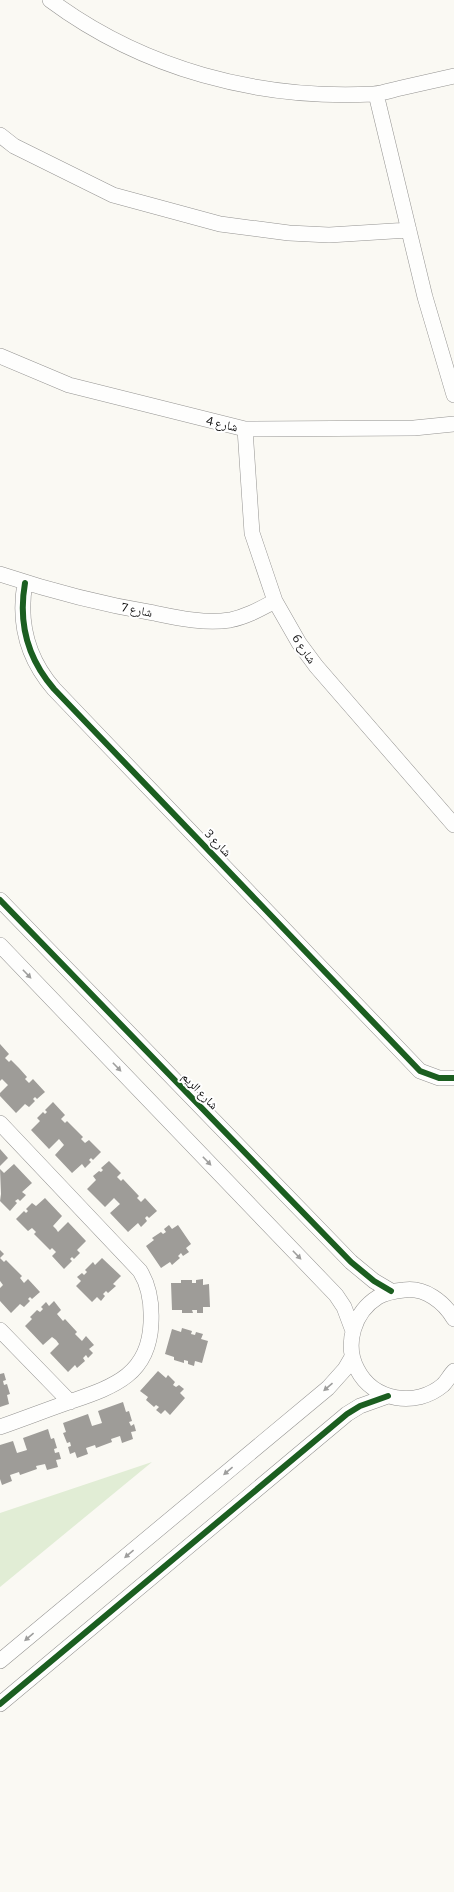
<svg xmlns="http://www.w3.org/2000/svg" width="454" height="1892" font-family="Bitter,'Noto Naskh Arabic',serif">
	<rect width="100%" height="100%" fill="#faf9f3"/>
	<path fill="#e1edd5" d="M152,1462l-152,125v-74z"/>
	<path fill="#9e9c98" d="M0,1044l9,10 -4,4 4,4 2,-2 8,8 8,9 -2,2 4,4 4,-4 12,13 -8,7 -2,-2 -2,2 2,2 -6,6 -4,-3 -9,9 -16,-17v-3l8,-8 -6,-6 -2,2z
		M53,1102l12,13 -4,4 4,4 2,-2 16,16 -2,2 4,4 4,-3 12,12 -8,8 -2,-2 -2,2 2,2 -6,6 -3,-4 -10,9 -17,-18 9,-10 -5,-6 -10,10 -18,-19 9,-9 -3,-3 6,-6 2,2 2,-2 -2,-2z
		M0,1149l8,9 -8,8z
		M109,1161l12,12 -4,4 4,4 2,-2 16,17 -2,2 4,4 4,-4 12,13 -8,7 -2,-2 -2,2 2,3 -6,6 -3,-4 -10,9 -18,-19 10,-9 -6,-6 -9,9 -18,-18 9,-9 -3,-4 6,-5 2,1 2,-2 -2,-2z
		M14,1164l18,19 -10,9 4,3 -6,6 -2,-2 -3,2 2,2 -7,8 -10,-10 1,-7 -1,-25 4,4z
		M45,1198l17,18 -9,10 3,3 2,3 10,-10 18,19 -9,9 3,3 -6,6 -2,-2 -2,2 2,2 -8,8 -12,-13 4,-4 -4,-4 -2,2 -16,-16 2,-2 -4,-4 -4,3 -12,-12 8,-8 2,2 2,-2 -2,-2 6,-6 4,3z
		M169,1225l3,4 6,-4 13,19 -5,4 3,4 -6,4 -2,-3 -3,3 2,2 -8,7 -2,-3 -9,6 -15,-22 8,-6 -2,-2 9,-6 2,2 3,-2 -2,-3z
		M0,1250l4,4 -4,4 4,4 2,-2 16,16 -2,2 4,5 4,-4 12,13 -8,7 -2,-2 -2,2 2,2 -6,6 -4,-3 -9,9 -11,-12v-13l3,-3 -3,-4z
		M102,1258l19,18 -8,8 3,2 -8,7 -2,-2 -3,3 2,2 -4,5 -4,-4 -5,5 -16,-16 5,-5 -4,-4 5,-4 2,2 3,-3 -2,-2 8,-8 2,3z
		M203,1279v6l6,-1 1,23h-7v6h-6v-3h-5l1,3h-11v-3h-10l-1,-27h10v-3h11v3h4v-3z
		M54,1301l7,9 -4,4 6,7 2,-2 12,13 -2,2 7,7 4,-5 8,9 -5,4 4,4 -5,5 -2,-3 -3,3 2,3 -8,7 -2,-3 -7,7 -18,-19 9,-9 -3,-4 -4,-3 -9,8 -18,-19 7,-7 -2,-2 7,-7 3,2 3,-3 -2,-2 5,-5 3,4z
		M182,1328l10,3 -1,3 4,1 1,-3 7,2 -2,5 7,2 -6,22 -7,-2 -1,5 -6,-2v-3l-4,-1v3l-10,-3v-3l-9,-3 7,-25 9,3z
		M158,1371l8,7 2,-3 7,7 -2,3 3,2 3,-2 5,4 -4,4 5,5 -15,17 -5,-5 -4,4 -5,-4 3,-3 -3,-2 -2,2 -8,-7 2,-3 -8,-6z
		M4,1373l2,7 -3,1 1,4 3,-1 3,10 -3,1 2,9 -9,3v-33z
		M123,1402l3,10 3,-1 3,10 -3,1 2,4 3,-2 2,7 -5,1 2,7 -11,4 -2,-7 -9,3 1,3 -16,6 -1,-3 -9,3 2,6 -11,4 -2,-6 -5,2 -2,-7 3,-1 -1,-4 -3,1 -4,-10 3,-1 -3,-9 25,-9 4,12 10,-3 -4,-12z
		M48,1429l3,10 3,-1 3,10 -3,1 1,4 4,-1 2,7 -5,1 2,7 -11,3 -2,-6 -9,2 1,3 -17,6 -1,-3 -9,3 2,6 -10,4 -2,-6v-34l13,-4 4,12 10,-3 -4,-12z"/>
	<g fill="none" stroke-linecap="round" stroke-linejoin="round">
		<defs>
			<path id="minor" d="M50,0c93,69 208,100 324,94 9,-1 18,-4 27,-6 18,-4 35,-8 53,-12
				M376,94l49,203 29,98
				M0,135l14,11 99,49 107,29 69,9 40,2 80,-5
				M0,356l69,29 176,44 169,-1 40,-4
				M245,429l7,104 23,68 24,42 17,23 138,159
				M0,574c51,17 101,30 154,39 24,5 51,11 76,7 16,-3 30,-11 45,-19
				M25,583c-7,40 2,75 29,106l366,382 19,7h15
				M0,900l351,362 23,19 17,10
				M0,945l336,350 8,12 9,24
				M0,1123l140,148c10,16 12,33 11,52 -2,53 -39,64 -82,79 -23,8 -46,17 -69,25
				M454,1319c-10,-17 -29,-32 -50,-29 -9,1 -18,2 -26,7 -24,15 -34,47 -21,72 16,32 59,39 86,16 4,-4 7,-10 11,-14
				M0,1330l70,72
				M0,1661l328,-273 17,-19 7,-12
				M0,1704l347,-290 13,-8 28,-10"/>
		</defs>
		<use href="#minor" stroke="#949391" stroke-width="16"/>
		<use href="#minor" stroke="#fefefd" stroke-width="15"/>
		<defs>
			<path id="cycleway" d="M25,583c-7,40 2,75 29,106l366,382 19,7h15
				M0,900l351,362 23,19 17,10
				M0,1704l347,-290 13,-8 28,-10"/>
		</defs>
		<use href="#cycleway" stroke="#fff" stroke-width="8"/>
		<use href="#cycleway" stroke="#1b5e20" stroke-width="6"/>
	</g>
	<defs><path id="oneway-solid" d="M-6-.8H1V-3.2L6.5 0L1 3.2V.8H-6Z"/></defs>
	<g fill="#9e9e9d">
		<use href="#oneway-solid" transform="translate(27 974) rotate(46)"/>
		<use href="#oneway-solid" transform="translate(117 1067) rotate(46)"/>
		<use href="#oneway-solid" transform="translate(207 1161) rotate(46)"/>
		<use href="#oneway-solid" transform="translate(297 1255) rotate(46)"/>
		<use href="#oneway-solid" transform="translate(328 1387) rotate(139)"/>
		<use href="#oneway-solid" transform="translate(228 1471) rotate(140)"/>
		<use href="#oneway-solid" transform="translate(129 1554) rotate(140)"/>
		<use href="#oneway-solid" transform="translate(29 1637) rotate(140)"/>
	</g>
	<g text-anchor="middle" stroke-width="4" stroke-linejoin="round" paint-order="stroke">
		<g font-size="12" fill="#0d0d0d" stroke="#fff">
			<text transform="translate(222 424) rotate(13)" y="4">شارع 4</text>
			<text transform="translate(137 610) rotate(11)" y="4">شارع 7</text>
			<text transform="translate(304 649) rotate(56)" y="4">شارع 6</text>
			<text transform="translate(218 843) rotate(46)" y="4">شارع 3</text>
			<text transform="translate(200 1091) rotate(46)" y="4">شارع الريم</text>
		</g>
	</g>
</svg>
